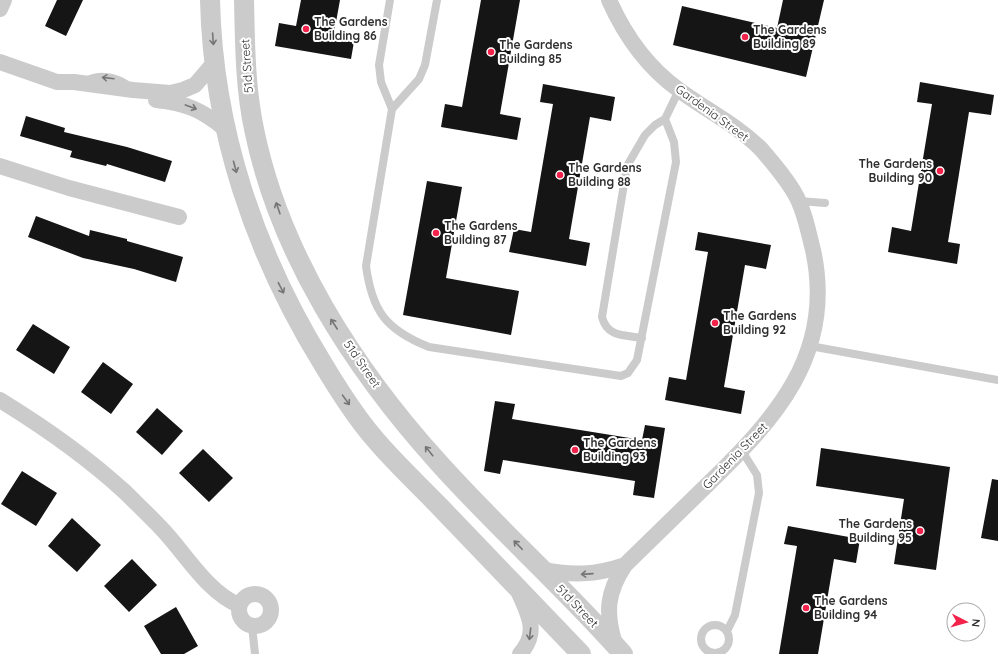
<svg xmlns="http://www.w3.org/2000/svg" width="998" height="654" font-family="Quicksand,sans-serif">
	<rect width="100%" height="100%" fill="#fff"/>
	<path fill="#151515" d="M57,0h26l-17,36 -21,-10z
		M301,0h39l-6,33 21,3 -4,23 -76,-13 4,-23 17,3z
		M481,0h39l-20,114 21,4 -4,22 -76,-13 4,-23 17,3z
		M783,0h41l-18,77 -133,-32 9,-39 95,22z
		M920,82l74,13 -3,20 -22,-3 -21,130 12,2 -3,20 -69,-12 4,-25 19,4 21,-127 -15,-2z
		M543,84l72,13 -4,24 -21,-4 -21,122 21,4 -4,23 -77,-14 5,-23 17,3 22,-128 -13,-2z
		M26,116l39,12 -1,4 63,15 45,14 -7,21 -58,-18 -1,2 -36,-9 2,-6 -52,-15z
		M427,181l35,6 -16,91 73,13 -8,44 -108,-20z
		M36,216l53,20 1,-6 37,9v2l56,16 -7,25 -42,-13 -51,-11 -55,-21z
		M698,232l73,13 -5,24 -21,-4 -21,122 21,4 -4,23 -76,-14 4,-23 17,3 22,-128 -13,-2z
		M33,324l37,23 -16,27 -38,-24z
		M103,362l30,22 -22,30 -30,-22z
		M495,401l20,3 -3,15 130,21 3,-15 20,3 -11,70 -21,-3 2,-14 -132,-21 -3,14 -16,-3z
		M157,408l26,23 -21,24 -26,-23z
		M821,448l129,19 -14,103 -42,-6 10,-65 -88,-13z
		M203,449l30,29 -24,24 -30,-29z
		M22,471l35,22 -21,33 -35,-22z
		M992,479l6,1v61l-17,-3z
		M72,518l29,27 -24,27 -29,-26z
		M788,526l72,13 -4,24 -22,-4 -16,95h-39l18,-108 -13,-2z
		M132,559l25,26 -28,27 -25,-26z
		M176,607l22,39 -14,8h-23l-17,-28z"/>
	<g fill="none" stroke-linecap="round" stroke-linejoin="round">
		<path stroke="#cbcbcb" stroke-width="8" d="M390,0l-11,65 2,17 11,27
			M437,0l-12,65 -6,14 -27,30 -26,157c6,45 20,64 63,81l192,29 7,-3 9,-13 39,-198 -2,-20 -9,-23
			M88,80c12,-6 28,-3 38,4
			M799,201l26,2
			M642,338c-18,-3 -35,-1 -40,-21l25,-151 18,-31 10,-10 10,-6 14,-29
			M810,346l188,34
			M701 639a14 14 0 1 1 28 0a14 14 0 1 1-28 0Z
			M252,626l3,28
			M727,631l8,-16 24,-122 -2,-18 -15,-24"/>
		<path stroke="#cbcbcb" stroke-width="16" d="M609,0c16,36 38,67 70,90 27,20 58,35 82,59 12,14 31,36 38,53 7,15 10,33 14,48 23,105 -39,170 -108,237 -27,26 -53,52 -80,78 -18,27 -20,48 -10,79
			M0,9l4,-9
			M0,62l57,20h17l59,8 37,3 13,-3 12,-5 19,-22
			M156,100c30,3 46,10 69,29
			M0,166l69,22 110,29
			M0,400c44,27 87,57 125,92 12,12 25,24 37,37 23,24 46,64 77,76
			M541,569c30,7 55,6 84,-4
			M519,593c10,23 20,39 1,61
			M239 610a16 16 0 1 1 32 0a16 16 0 1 1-32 0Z"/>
		<path stroke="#cbcbcb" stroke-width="20" d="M210,0c3,130 45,254 113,364 15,25 31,51 51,74 20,24 45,47 67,70 47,49 93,97 140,146
			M244,0c1,43 1,86 10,129 25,124 100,240 184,333 59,66 126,125 185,192"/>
	</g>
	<defs><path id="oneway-shaft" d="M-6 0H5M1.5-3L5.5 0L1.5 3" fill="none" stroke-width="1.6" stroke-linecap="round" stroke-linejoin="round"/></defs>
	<g stroke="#757575">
		<use href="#oneway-shaft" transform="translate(213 39) rotate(86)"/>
		<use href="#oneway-shaft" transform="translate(108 78) rotate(-173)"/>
		<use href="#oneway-shaft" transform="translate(191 107) rotate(20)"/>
		<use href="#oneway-shaft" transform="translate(235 167) rotate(75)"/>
		<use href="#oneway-shaft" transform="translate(278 208) rotate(-109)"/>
		<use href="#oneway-shaft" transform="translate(281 288) rotate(63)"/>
		<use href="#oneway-shaft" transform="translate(334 324) rotate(-123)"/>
		<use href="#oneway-shaft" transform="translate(346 400) rotate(54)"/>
		<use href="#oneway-shaft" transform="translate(429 451) rotate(-129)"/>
		<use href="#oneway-shaft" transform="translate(518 545) rotate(-134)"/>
		<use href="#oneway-shaft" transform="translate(587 574) rotate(176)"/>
		<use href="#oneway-shaft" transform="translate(530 634) rotate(97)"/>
	</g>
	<g fill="#f2224b" stroke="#fff" stroke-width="1.5">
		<circle cx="306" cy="29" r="4"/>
		<circle cx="745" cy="37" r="4"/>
		<circle cx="491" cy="52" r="4"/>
		<circle cx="940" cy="171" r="4"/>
		<circle cx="560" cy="175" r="4"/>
		<circle cx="436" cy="233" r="4"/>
		<circle cx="715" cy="323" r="4"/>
		<circle cx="575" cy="450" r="4"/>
		<circle cx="920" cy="531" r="4"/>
		<circle cx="806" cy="608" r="4"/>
	</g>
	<g text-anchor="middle" stroke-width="4" stroke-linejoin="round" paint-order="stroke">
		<g font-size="12" font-weight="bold" fill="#2e2e2e" stroke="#fff" text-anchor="start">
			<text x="314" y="26">The Gardens<tspan x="314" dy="14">Building 86</tspan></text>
			<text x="753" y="34">The Gardens<tspan x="753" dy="14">Building 89</tspan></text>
			<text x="499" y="49">The Gardens<tspan x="499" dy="14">Building 85</tspan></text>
			<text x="932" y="168" text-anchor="end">The Gardens<tspan x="932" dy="14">Building 90</tspan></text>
			<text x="568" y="172">The Gardens<tspan x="568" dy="14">Building 88</tspan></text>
			<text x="444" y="230">The Gardens<tspan x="444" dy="14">Building 87</tspan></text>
			<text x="723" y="320">The Gardens<tspan x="723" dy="14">Building 92</tspan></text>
			<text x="583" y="447">The Gardens<tspan x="583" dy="14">Building 93</tspan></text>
			<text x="912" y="528" text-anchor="end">The Gardens<tspan x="912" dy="14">Building 95</tspan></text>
			<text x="814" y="605">The Gardens<tspan x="814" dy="14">Building 94</tspan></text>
		</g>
		<g font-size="12" fill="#2e2e2e" stroke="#fff">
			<text transform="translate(247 66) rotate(-94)" y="4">51d Street</text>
			<text transform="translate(712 113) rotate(36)" y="4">Gardenia Street</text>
			<text transform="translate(362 364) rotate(55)" y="4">51d Street</text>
			<text transform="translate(735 456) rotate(-46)" y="4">Gardenia Street</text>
			<text transform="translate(577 606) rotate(46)" y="4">51d Street</text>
		</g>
	</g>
	<g transform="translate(966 622) rotate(96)"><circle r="19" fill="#ffffff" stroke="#ababab"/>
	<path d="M0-3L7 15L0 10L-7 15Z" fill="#f2224b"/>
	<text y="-6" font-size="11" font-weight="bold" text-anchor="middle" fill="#2e2e2e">N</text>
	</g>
</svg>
